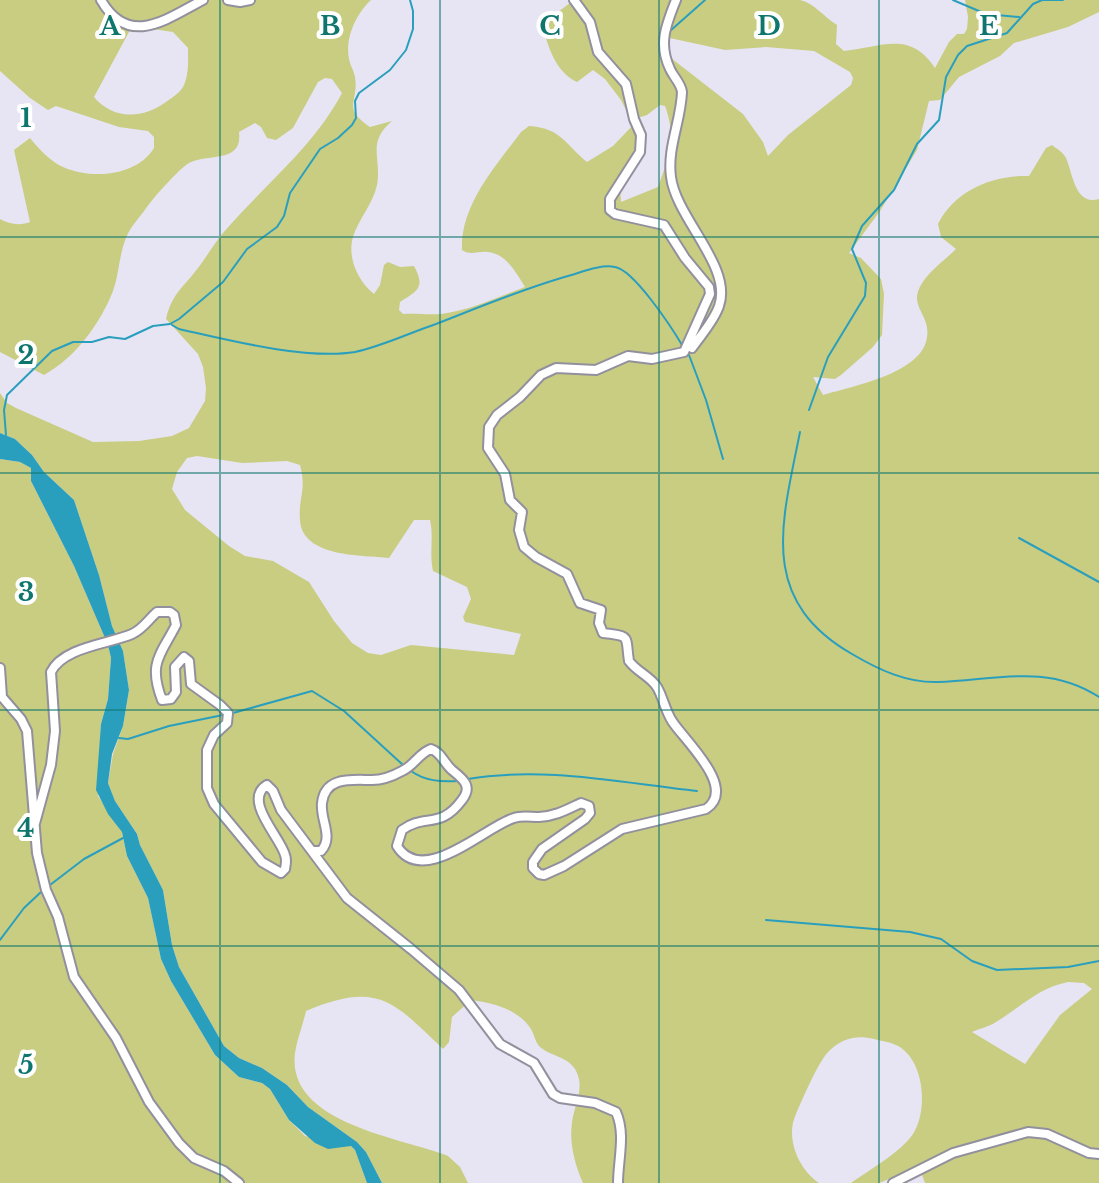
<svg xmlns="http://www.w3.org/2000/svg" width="1099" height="1183" font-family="'Libre Baskerville',serif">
	<rect width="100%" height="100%" fill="#e7e5f3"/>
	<path fill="#c9cd82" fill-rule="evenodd" d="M0,0h371c-15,14 -26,38 -22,59 1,6 5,12 6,18 4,27 -14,30 15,50l22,-6c-26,22 -10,37 -15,64 -4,19 -19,35 -24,52 -6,21 5,44 21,57l6,-9 4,-20 4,-3 12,5 14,-1c12,22 3,25 -14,36l-1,8 4,4c12,-1 25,1 38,0 30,-4 56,-17 84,-27 -9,-14 -18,-33 -37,-35 -11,-1 -17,4 -26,-2 -2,-45 34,-84 59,-118l8,-6c32,2 36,18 58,36l26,-16 22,-23 8,19 -23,45 1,15 37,-15c11,-31 19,-48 7,-81l-5,-1 -13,10 -16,5 -10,-20 -16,-21 -12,-9 -16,12c-22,-10 -29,-36 -35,-58l32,-24h226c14,3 24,17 37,25l-1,19 8,7c38,-4 66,-21 91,17l14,-26 8,-8h7l3,-5 1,-12 -3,-17h134v12l-31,15 -54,16 -14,13 -41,21 -19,23 -11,1 -12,49 -37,61 -31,42 12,5 20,21 3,15 -2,41 -9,12 -32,28 -6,4 -22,-2 10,18c30,-9 100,-22 104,-58 3,-18 -11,-27 -10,-41 3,-19 27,-35 39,-47l-15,-12 -3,-13c17,-34 55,-49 91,-48l17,-28 6,-3c5,4 11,7 14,13 7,16 9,48 33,41v984h-174l-3,-8 -8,-6 -35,14h-28c18,-13 50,-31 62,-49 15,-23 12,-73 -15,-88 -7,-4 -17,-5 -24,-7 -16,-4 -30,-2 -44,11 -10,8 -28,50 -34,64 -11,23 2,55 23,69h-236c-8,-18 -14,-40 -11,-60 2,-18 14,-36 3,-54 -8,-13 -26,-13 -36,-23 -4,-5 -5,-12 -8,-17 -13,-20 -38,-26 -60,-29l-19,17 -3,25 -6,7c-50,-48 -65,-68 -137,-38 -3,14 -9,28 -11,42 -9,71 108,85 153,103l12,11 8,16h-86l-16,-31 -9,-10 -49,-35 -21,-22 -25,-17 -23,-10 -15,-12 -45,-79 -7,-22 -9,-55 -23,-45 -3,-11 -22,-33 -7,-18 5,-29 10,-28 6,-36 -6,-39 -11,-25 -13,-51 -25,-75 -30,-28 -12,-17 -17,-16 -15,-6v-40l7,10 9,5 77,34 46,-1 33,-5 17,-8 16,-27 1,-13 -3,-21 -5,-13 -32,-35c6,-26 17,-31 32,-51 9,-12 16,-24 25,-35 40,-47 90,-85 119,-140l-10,-14 -7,-1 -7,4 -25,46 -17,12 -9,-2 -6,-11 -6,-4 -16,9c4,32 -31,21 -50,31 -9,5 -35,34 -42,44 -7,10 -17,20 -21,31 -7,17 -7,37 -13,53 -13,33 -38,67 -69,84l-44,-23v-133c9,5 20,7 30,3l-16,-72 16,-12c8,10 21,24 33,29 29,13 74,9 91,-19v-11l-6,-6 -29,-4 -63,-21 -8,4 -18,-12 -30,-27zM153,29l20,3 15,16c0,12 1,25 -4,37 -3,7 -11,12 -18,17 -23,17 -53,18 -72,-5l36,-67zM665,37l60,13 41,-3 48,4 36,21 3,6 -2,7 -63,50 -20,21 -5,-14 -20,-28 -72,-56 -10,-16zM197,456l45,7 45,-2 13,4c7,25 -2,33 0,55 2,38 64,35 89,38l25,-38h16c4,17 -1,33 3,51l34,16 4,12 -8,18 2,5 56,12 -7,21 -103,-10 -30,10 -13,-2 -16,-10 -18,-22 -25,-39 -36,-21 -28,-5 -16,-10 -44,-36 -13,-21 5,-17 10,-14zM1068,982l16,1 8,6 -32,26 -35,49 -53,-32c8,-4 17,-5 24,-10 25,-15 42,-34 72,-40z
		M0,459l20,3 11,6v13l43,85 34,79 3,13 -3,41 -7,25 -3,72 24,36 5,24 21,42 13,61 10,22 44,74 24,22 23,6 8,6 19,31 16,16 46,10 4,4 12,33h-367v-479l9,1 -9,-39z"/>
	<path fill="#2a9fbd" d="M0,433l15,6 17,16 12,17 30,28 25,75 13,51 11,25 6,39 -6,36 -11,28 -4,29 7,18 22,33 3,11 23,45 9,55 7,22 45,79 15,12 23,10 25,17 21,22 49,35 9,10 16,31h-15l-12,-33 -4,-4 -23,3 -13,-6 -26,-23 -19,-31 -8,-6 -23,-6 -24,-22 -44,-74 -10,-22 -13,-61 -21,-42 -5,-24 -14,-18 -12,-24 5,-66 7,-25 3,-41 -3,-13 -34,-79 -43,-85v-13l-11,-6 -20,-3z"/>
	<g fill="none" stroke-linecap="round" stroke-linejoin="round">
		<path stroke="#2a9fbd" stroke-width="2" d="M953,0l33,14 33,3
			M670,31l35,-31
			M172,325l7,4c49,11 127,31 176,23 28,-6 54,-19 81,-28 44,-17 86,-35 132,-48 14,-4 33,-12 47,-9 19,3 57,61 67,78
			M689,355l17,45 17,59
			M809,410l19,-53 37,-61 1,-13 -14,-34 10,-23 32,-36 23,-46 22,-24 7,-43 12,-22 9,-9 40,-13 26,-29 9,-4h21
			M800,432c-18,91 -43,167 52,222 27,16 55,29 86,28 58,-2 109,-19 161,15
			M6,435l-2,-25 3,-15 45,-44 21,-9h19l17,-5 16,2 28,-13 17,-2 9,-5 44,-37 24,-33 30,-22 7,-11 6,-23 30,-44 18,-11 14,-13 4,-7 -1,-17 4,-8 31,-23 16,-20 7,-21v-18l-3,-11
			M1019,538l80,44
			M233,713l79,-22 32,20 59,54
			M119,738l9,1 41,-13 54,-11
			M411,771c14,10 29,11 47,10
			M468,779c75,-13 153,4 229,12
			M50,885l34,-26 39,-21
			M766,920l144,12 31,7 31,22 25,9 71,-3 31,-6
			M0,940l24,-32 17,-16"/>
		<defs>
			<path id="minor" d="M101,0c28,49 67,18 102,0
				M228,0l12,2 10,-2
				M676,0c-10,25 -18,44 -6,69 4,9 11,14 12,23 -1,29 -15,56 -11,85 5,41 62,90 48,129 -5,15 -18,29 -27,42
				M0,668l2,29 19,22 6,12 10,122 9,37 12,27 16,60 42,61 33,64 30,41 15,15 30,13 15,12
				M34,827l17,-62 4,-34 -4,-59c12,-25 58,-28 81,-38 11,-5 16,-14 25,-22h13l4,3 2,10c-16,31 -28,38 -14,75l9,-1 5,-7 -1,-25 9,-10 5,4 2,23 29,21 8,8 -1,10 -13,12 -7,15v38l7,16 48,58 19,11 4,-4c1,-6 2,-9 0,-14 -4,-17 -43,-55 -18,-70l6,6 8,19 66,88 64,51 48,41 41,54 34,19 19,31 7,4 35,5 21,9c10,22 2,48 2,71
				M314,851h7c13,-14 -1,-31 1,-48 3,-27 30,-23 50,-23 10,0 21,-4 30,-9 12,-5 17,-18 29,-22 10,3 13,14 21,21 11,9 21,16 10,30 -22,30 -37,13 -60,30l-5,16c26,42 89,-20 117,-28 8,-3 17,-1 25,-1 17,-1 27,-7 42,-14l8,3 1,7 -5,6 -43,30 -9,13v6l6,6 5,1 20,-9 58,-37 84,-20c32,-21 -22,-69 -34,-88 -7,-11 -9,-24 -15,-34 -7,-11 -20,-15 -28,-26 -4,-25 3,-25 -26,-28l-4,-10 2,-13 -21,-7 -13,-29 -31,-17 -12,-10 -5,-17 3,-18 -12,-12 -5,-26 -17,-26 1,-21 8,-12 23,-18 21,-22 15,-7 40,2 32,-14 24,3 32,-7 26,-58 -1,-7 -24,-29 -21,-33 -49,-11 -5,-4v-11l30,-47 1,-17 -7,-16 -8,-35 -28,-32 -8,-30 -16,-22
				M893,1183l60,-30 75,-21 19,2 42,19 10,1"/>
		</defs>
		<use href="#minor" stroke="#92909d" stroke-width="12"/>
		<use href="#minor" stroke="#fff" stroke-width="8"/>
	</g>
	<path fill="none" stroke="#0f766e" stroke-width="2" stroke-opacity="0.55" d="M220,0v1183M440,0v1183M659,0v1183M879,0v1183M0,237h1099M0,473h1099M0,710h1099M0,946h1099"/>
	<g font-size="26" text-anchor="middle" font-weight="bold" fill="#0f766e" stroke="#fff" stroke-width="8" stroke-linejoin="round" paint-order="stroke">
		<text x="110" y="35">A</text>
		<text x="330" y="35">B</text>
		<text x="550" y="35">C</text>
		<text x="769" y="35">D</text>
		<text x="989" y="35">E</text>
		<text x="26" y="127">1</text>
		<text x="26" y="364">2</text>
		<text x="26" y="601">3</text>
		<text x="26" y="837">4</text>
		<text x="26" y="1074">5</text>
	</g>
</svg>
